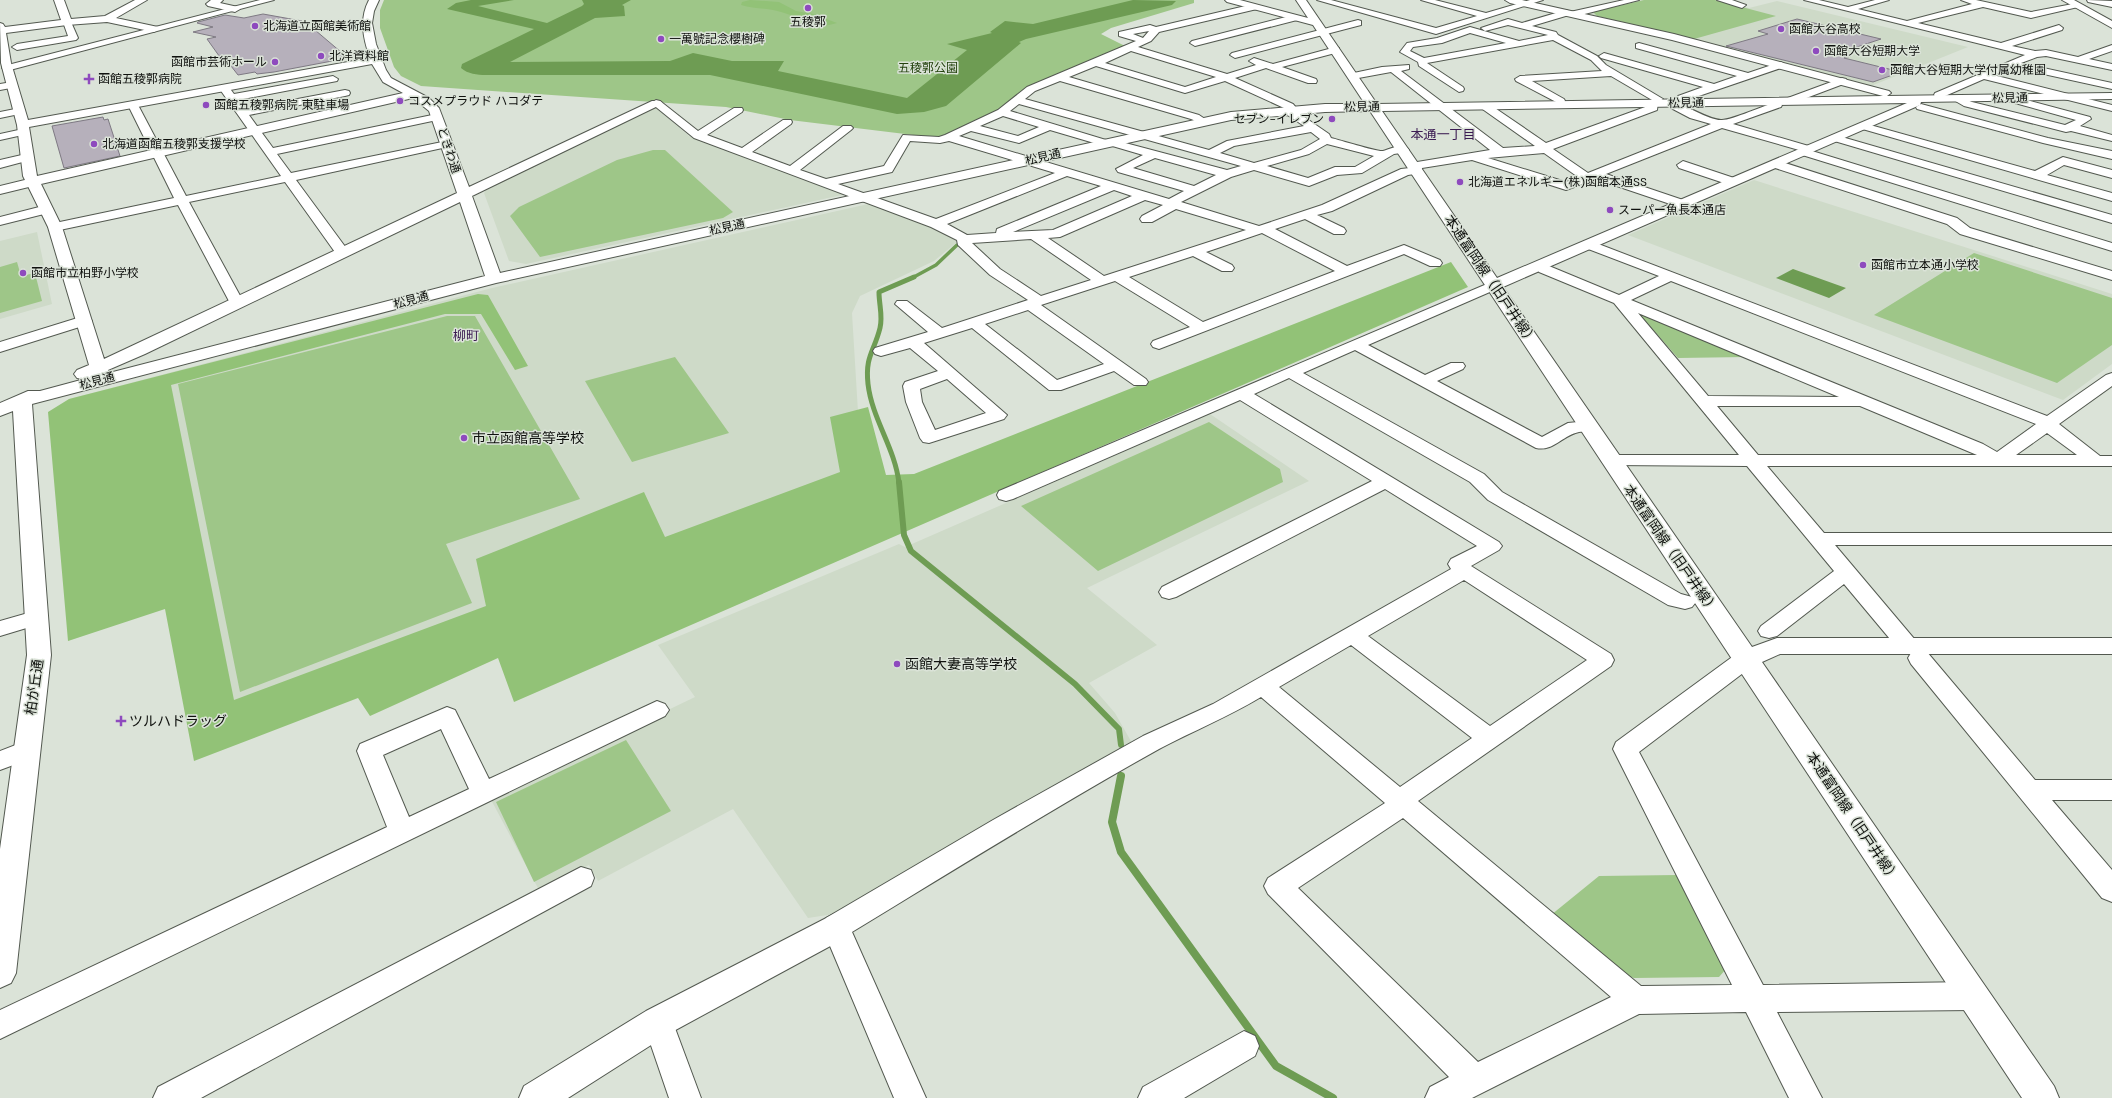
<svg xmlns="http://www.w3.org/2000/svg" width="2112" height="1098" font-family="'DM Sans','Noto Sans JP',sans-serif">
	<rect width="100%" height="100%" fill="#dbe3d8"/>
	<path fill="#cedac8" d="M1642,0h75l32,8 28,-7 191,46 -97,39 -178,-47 -110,-26z
		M654,106l35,30 153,57v2l-316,69 -17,-3 -25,-68 2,-3 9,-4 -4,-2z
		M1754,180l358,114v70l-49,36 -435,-165z
		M873,203l23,7 56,26 5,6 -23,19 -74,35 -8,17 10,165 -659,246 -28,-121 -107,38 1,-242 423,-111z
		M37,232l15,72 -52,15v-78z
		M1210,414l99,67 -222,107 70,57 -68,38 26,30 17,30 -298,171 -26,4 -75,-109 -135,72 -9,-16 -50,25 -50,-94 206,-99 -37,-52 241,-101 6,3z"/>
	<path fill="#9ec688" d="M384,0h810v3l-83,25 -10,6 26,13 -100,42 -31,24 -58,25 -148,-18 -64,-13 -305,-21 -20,-10 -7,-9 -14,-39v-18z
		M1644,0h71l61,16 -82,23 -97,-23 -4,-4z
		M653,150h12l68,62 -10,6 -183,39 -30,-41 9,-9 98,-47z
		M1974,253l138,45v47l-55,38 -183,-68z
		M17,262l4,14 14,-3 7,28 -42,12v-46z
		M1643,314l103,43 -68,1 -38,-43z
		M447,316h28l105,183 -134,45 26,59 -232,89 -62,-308z
		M675,357l54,76 -97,29 -47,-81z
		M1209,422l71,47 3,13 -185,89 -77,-65z
		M626,740l45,71 -137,71 -38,-80z
		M1677,875l49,94 -7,8 -85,1 -12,-4 -71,-59 48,-39z"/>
	<path fill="#92c277" d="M750,0l29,2 17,9 17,3 24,9c-29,9 -32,-5 -56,-11 -13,-4 -27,-3 -40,-7l1,-3z
		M1451,262l17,25 -954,415 -16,-44 -128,58 -12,-18 -164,63 -29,-152 -97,32 -20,-229 21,-13 409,-105 10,1 40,71 -13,4 -34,-56h-36l-274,71 63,315 252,-94 -10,-47 168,-67 21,45 175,-65 -10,-55 38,-10 18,68 28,-1z"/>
	<path fill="#6e9c53" d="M471,0h43l-36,6 69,17 35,-17 2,-2 -2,-4h49l-9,5 2,1 1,10 -30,2 -85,44 160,-1 23,-8 39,8h52l-6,10 129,27 60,-48 -20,-6 45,-11 -2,-1 15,-11 28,3 100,-24 43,1 -4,4 -146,34 -7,3 2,1 -75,63 -22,6 -27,2 -187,-39h-224c-9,0 -18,-1 -25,-7l1,-4 72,-35 -87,-20 9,-6z
		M1793,269l53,19 -17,10 -53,-20z"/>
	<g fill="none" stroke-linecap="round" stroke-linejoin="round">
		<path stroke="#6e9c53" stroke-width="3.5" d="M912,278l24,-13 21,-20"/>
		<path stroke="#6e9c53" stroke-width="5" d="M899,483c-4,-35 -27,-64 -31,-99 -3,-28 6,-32 12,-56 3,-12 -1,-23 -1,-36l35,-15"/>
		<path stroke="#6e9c53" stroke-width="6" d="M899,482l5,53 7,16 164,133 44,45 2,16"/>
		<path stroke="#6e9c53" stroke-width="8" d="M1121,776l-9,46 9,30 155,214 57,32"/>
	</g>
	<path fill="#b6b0bb" stroke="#7e7983" d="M263,14l39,7 -14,4 27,5 33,28 -74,14 -17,2 -2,-2 -17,3 -7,-9 -4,1 -20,-28 9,-2 -23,-5 20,-5 -16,-4 1,-1 27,-7 19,3z
		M1797,19l84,20 -42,14 12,3 -7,2 57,14 -28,10 -147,-36 42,-12 -10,-3z
		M103,117l1,3 4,-1 12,37 -56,12 -12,-42z"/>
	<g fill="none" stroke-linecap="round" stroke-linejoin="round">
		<defs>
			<path id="minor" d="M260,0h14l-264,70 -3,1 -5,-3 2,-2z
				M1317,0h14l105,28 41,-12 -56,-16h14l51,13 44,-13h13l-107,34z
				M1624,0h15l-66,17 -4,-2 -37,11 24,6 2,3 39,21 9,9 57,34 -5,3 -1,8 -104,39 35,24 123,-49 -21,-6 -19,-10 -1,-2 1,-2c12,-3 35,16 50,16 9,1 44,-15 56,-18l5,3 -1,2 -48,17 79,23 2,2 -2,2 300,92v8l-313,-97 -2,-2 2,-2 -77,-22 -116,46 80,27 2,3 -2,3 -4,1 -86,-29 -30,11 -94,-30 -50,8 -1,5 -13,2 -76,36 -15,4 27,13 2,3 -2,3h-10l-29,-15 -30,10 72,37 57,-21 36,15 2,3 -2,3h-10l-26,-12 -245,95 -6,-2 -2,-3 2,-3 37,-14 -75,-46 -74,24 105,74 2,3 -2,3h-12l-20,-14 -53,19h-12l-77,-62 -48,15 83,72 -3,4 -75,24 -6,-1 -3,-4 -14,-36 -3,-16 2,-4 33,-11 -28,-23 -29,8 -6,-2 -2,-3 2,-3 53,-16 -33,-28 2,-3h10l35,27 86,-28 -38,-25 -32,-30 -1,-5 -26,-13 -237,-89 -43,-35 5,-3 4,1 38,30 36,-23h8l1,2 -1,2 -35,23 35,13 41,-28h8l1,2 -1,2 -39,28 38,14 53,-40h8l2,2 -2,2 -51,40 26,9 58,-13 19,-31 36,2 6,-2 53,-25 29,-23 109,-46 -17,-5v-4l31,-7 6,2 98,-23 4,3 -1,2 -98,23 -8,9 -13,6 89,27 29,-9 -7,-4 5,-3 19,6 63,-17 3,1v4l-57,15 34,12 1,2 -1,2h-8l-42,-15 -31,10 58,26 5,6 -1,2 32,22 2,4c9,2 46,14 52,13 7,-2 20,-9 26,-1l-2,2 -13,2 -32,19 -25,2 -28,11 -55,-16 -23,7 -50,25 78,24 63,-21 79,-36 9,-1 1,-5 79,-13 -99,-78 -38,7 -4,-1v-4l33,-7 27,-2v4l-8,2 102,77 32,-2 -54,-38 -1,-2 1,-2h8l57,39 102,-37 1,-5 3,-1 -41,-24 -79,5 32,18 1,2 -1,2 -4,1 -44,-23 -1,-2 5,-3 82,-5 -11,-11 -38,-20 -126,23 36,24 1,2 -1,2 -4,1 -40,-26 -1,-4 -18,-10 7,-9 30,-5 33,-11 49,14 29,-6 -40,-10 -23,6 -4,-3 27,-9 14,4 44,-13 4,2zM1149,31l-6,7 -10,-4zM1470,33l36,10 -82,15 -14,-7 3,-4 29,-4zM1131,51l85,26 -31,10 -80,-24zM1096,66l89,27 40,-12 59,27 -2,2 1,2 21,14 -77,15 -18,9 -184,-51 10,-8 25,-10 131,38 12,5 5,-3 -9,-6 -130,-38zM1019,104l222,62 -14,4 -113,-30h-8l-96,-29zM1003,116l36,11 -21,9 -38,-10zM1050,130l51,15h8l34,10 -27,14 2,3 66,19 -15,8 -210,-63 12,-5 48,12zM1311,132l9,7 -19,11 -47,13 -34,-10 14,-7zM910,141l30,2 9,-2 106,32 -119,46 -98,-35 54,-12zM1327,144l47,12 -19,11h-20l-27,11 -41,-12 42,-12zM1544,153l34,24 -12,5 -78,-24zM1155,158l61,17 -22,11 -61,-18zM1067,176l34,10 -104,43 -1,4 -29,2 -20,-11zM1114,190l18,6 -79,34 -40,2zM1145,200l18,5 -21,11 -2,3 2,3h10l24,-13 70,21 -142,46 -56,-38 12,-1zM1262,233l73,38 -132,51 -74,-45 64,-21 29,15h10l2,-3 -2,-3 -26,-13zM1031,239l60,41 -50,16 -41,-27 -28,-26zM1028,310l76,54 -47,16 -72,-56zM947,379l39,34 -51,17 -13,-28 -2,-13z
				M1717,0h15l14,5 -4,3z
				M1804,0h15l29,7 27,-7h14l-31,9 49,12 65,-17 -11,-4h15l55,12 47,-9v4l-47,11 -48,-11 -65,16 83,20 58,-18 4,3 -1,2 -50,16 23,5 11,-1 32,7 34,-12v6l-23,8 23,5v6l-66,-14 -9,1 -16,6 91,20v6l-100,-22 -19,8 119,30v6l-128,-32 -39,17 2,3 -1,2h-8l-4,-6 1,-2 90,-38z
				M2087,0l25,1v6l-24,-5z
				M1294,15l4,3 -1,2 -102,26 -5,-3 2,-2z
				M67,19l4,3 7,16 -2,2 -59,10 -5,-3 5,-3 51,-8 -5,-14z
				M1358,20l3,1v4l-126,33 -5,-3 2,-2z
				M1639,43l109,30 33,-11 5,3 -2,2 -94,32 3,3 -5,3 -11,-7 1,-2 25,-9 -102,-29 -2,-2 5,-3 110,31 23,-8 -101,-28v-4z
				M333,76l5,3 -1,2 -99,19 7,9 100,-19 4,1 1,2 -1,2 -4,1 -96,19 24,33 164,-34 5,3 -5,3 -160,34 14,19 156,-32 6,3 -6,3 -151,33 53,72 -2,3h-10l-52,-73 -96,20 55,101 -2,3h-10l-2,-3 -52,-98 -123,26 -7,-4 7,-4 119,-25 -46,-93 1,-2 4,-1 5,3 48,91 95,-20 -62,-88 1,-2h8l6,8z
				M1842,78l4,1 1,2 -1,2 -53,20h-8l-1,-2 1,-2z
				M12,82l4,1 1,2 -1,2 -16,3v-6z
				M2008,95l82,22 1,2 -11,7 32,9v6l-41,-10 -5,1 -102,-26 -12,-7 5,-3 15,6 93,23 11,-5 -72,-20 -1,-2 1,-2z
				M1921,104l127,34 64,13v8l-69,-16 -126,-34 -1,-2z
				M20,108l4,1 1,2 -1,2 -24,5v-6z
				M1863,123l172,48 28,-14 49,13v8l-48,-13 -17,10 65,18v8l-253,-73 -2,-2z
				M23,129l6,3 -2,2 -27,6v-6z
				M1835,135l277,80v8l-281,-83 -2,-2 2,-2z
				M26,154l6,4 -2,2 -30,8v-8z
				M1776,160l181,58 13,10 142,43v9l-152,-46 -13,-10 -175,-57 -2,-3 2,-3z
				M1683,161l54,18 2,3 -6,4 -54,-18 -2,-3z
				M33,178l6,4 -2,3 -37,9v-8z
				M47,205l6,4 -1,3 -52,13v-8z
				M1588,240l459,176 59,-41 6,-2v13l-53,38 41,32h12v10h-345l57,67h288v12h-277l81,96 3,5 -3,5 11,1 108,128h77v20h-60l60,70v32l-10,-4 -191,-234 -3,-6 3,-5 -11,-2 -56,-67 -67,52 -8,2 -8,-2 -3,-5 3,-5 73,-55 -87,-105 -137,-1 -6,-1 -3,-4 3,-4 6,-1h129l-125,-152 -75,-31 -2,-3 2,-3h10l70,29 40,-19 -76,-29 -2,-3zM1671,281l365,143 -39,28 -14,-8 -352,-144zM1638,313l201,84 -131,-1zM1717,406h143l117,49h-219zM2047,433l30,22h-61z
				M1494,281l5,1 2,3 -2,3 -131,57 57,30 26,-12h12l2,3 -2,3 -26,12 105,56 26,-14 20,-2 6,1 3,4 -3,4c-5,1 -10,1 -15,2 -16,3 -26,20 -43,16l-181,-98 -52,23 181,101 18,18 179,102 11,3 4,5 -4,5 -7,2 -17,-4 -180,-105 -18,-18 -181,-104 -35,16 245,148 3,4 -3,4 -28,16 140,88 3,6 -3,6 -193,135 223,185 91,-1 -119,-236 3,-7 123,-90 8,-2 8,2 3,6 -3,6 -116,88 124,233 210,-3 10,4 5,10 -5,10 -10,4 -196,2 45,86h-33l-43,-86 -107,2 -167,84h-47l5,-11 19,-10 -181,-183 -4,-8 4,-8 117,-75 -124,-106c-33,20 -68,34 -102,52 -104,58 -205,121 -307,183l74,166h-32l-72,-171 4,-9 167,-98 150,-84 70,-32 238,-135 -3,-5 3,-5 26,-13 -92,-57 -209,108 -7,2 -7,-2 -3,-5 3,-5 210,-106 -132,-81 -227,99 -7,2 -7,-2 -2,-4 2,-4zM1464,580l123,80 -97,66 -122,-90zM1351,645l121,93 -72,49 -121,-100zM1403,818l208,179 -133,65 -180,-174z
				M84,316l5,2 3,3 -3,3 -89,28v-10z
				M35,611l8,2 3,5 -3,5 -43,13v-15z
				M657,701l8,3 4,6 -4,6 -665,323v-29l387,-183 -30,-76 3,-7 87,-37 8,3 34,69zM441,729l28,60 -60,28 -26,-62z
				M26,741l9,2 3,7 -3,7 -35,13v-19z
				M581,867l10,3 3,8 -3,8 -390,212h-48l5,-11z
				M658,1008l11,4 32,86h-32l-26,-76 4,-10z
				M1244,1031l11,5 4,10 -4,10 -71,42h-46l5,-11z"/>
			<path id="tertiary" d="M54,0h10l7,19 34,-3 30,-16h12l-31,18 42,9 1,2 -5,3 -47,-10 -40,3 -61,8 5,30 17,57 342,-62c-7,-20 -11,-39 -1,-58h10l-5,11 -2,12 4,21 10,26 5,8 38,20 10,10 30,79 183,-86h8l2,2 -2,2 -188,91 28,77 731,-161 94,-8h40l-52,-79 -86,-23 -2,-2h15l68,18 -12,-18h10l71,104 506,-8 -211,-56 -162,-37 -5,-3h17l152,34 215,57 2,2 -4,3 225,-3v6l-191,3 -1,3 -417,182 249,360 25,-9h335v16h-332l-18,8 292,424 5,12h-37l-652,-987 -45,1 -94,8 -735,163 -464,121 19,251 -35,318 -5,10 -11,5v-139l27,-194 -14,-244 -13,5v-13l28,-12h12l52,-14 -9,2 -6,-1 -3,-4 3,-4 12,-5 -41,-138 -25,-51 -6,-51 -16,-62 -1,-40 3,1 2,3 56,-7zM372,64l11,18 20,11 -366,83 -8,-49zM413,98l16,13 28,82 -353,166 -42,-132 -21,-43zM1907,103l-410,175 -115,-167zM460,202l25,74 -376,97 -1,-3 37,-16z
				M211,0h12l-3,3 18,4 2,2 -5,3 -27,-6 -2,-2z
				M2062,0h12l38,21v7z
				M836,913l11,4 4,10 -4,10 -177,96 -102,65h-49l5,-12 122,-75z"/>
		</defs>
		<use href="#minor" stroke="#535950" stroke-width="2"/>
		<use href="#tertiary" stroke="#535950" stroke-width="2"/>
		<use href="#minor" fill="#fff" fill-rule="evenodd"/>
		<use href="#tertiary" fill="#fff" fill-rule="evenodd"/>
	</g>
	<g fill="#8e4abe" stroke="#dbe3d8" stroke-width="1.5">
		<circle cx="808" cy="8" r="4"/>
		<circle cx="255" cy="26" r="4"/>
		<circle cx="1781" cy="29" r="4"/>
		<circle cx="661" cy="39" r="4"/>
		<circle cx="1816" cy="51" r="4"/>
		<circle cx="321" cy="56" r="4"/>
		<circle cx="275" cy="62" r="4"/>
		<circle cx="1882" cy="70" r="4"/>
		<path d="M87 73h4v4h4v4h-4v4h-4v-4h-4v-4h4z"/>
		<circle cx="400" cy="101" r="4"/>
		<circle cx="206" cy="105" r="4"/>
		<circle cx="1332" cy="119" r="4"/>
		<circle cx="94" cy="144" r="4"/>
		<circle cx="1460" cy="182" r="4"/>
		<circle cx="1610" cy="210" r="4"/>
		<circle cx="1863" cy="265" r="4"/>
		<circle cx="23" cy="273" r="4"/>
		<circle cx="464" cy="438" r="4"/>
		<circle cx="897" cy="664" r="4"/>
		<path d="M119 715h4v4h4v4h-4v4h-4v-4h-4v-4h4z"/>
	</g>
	<g text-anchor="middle" stroke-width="3" stroke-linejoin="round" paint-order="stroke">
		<g font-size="12" fill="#0f110e" stroke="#dbe3d8" text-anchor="start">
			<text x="808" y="26" text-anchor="middle">五稜郭</text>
			<text x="263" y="30">北海道立函館美術館</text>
			<text x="1789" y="33">函館大谷高校</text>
			<text x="669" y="43">一萬號記念櫻樹碑</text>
			<text x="1824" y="55">函館大谷短期大学</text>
			<text x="329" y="60">北洋資料館</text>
			<text x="267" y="66" text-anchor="end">函館市芸術ホール</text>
			<text x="1890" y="74">函館大谷短期大学付属幼稚園</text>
			<text x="98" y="83">函館五稜郭病院</text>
			<text x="408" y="105">コスメプラウド ハコダテ</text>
			<text x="214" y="109">函館五稜郭病院 東駐車場</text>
			<text x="1324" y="123" text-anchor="end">セブン-イレブン</text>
			<text x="102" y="148">北海道函館五稜郭支援学校</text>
			<text x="1468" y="186">北海道エネルギー(株)函館本通SS</text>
			<text x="1618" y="214">スーパー魚長本通店</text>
			<text x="1871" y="269">函館市立本通小学校</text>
			<text x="31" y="277">函館市立柏野小学校</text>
		</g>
		<g font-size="12" fill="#22410c" stroke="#dbe3d8">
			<text x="928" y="72">五稜郭公園</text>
		</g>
		<g font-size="12" fill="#0f110e" stroke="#dbe3d8">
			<text transform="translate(2010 98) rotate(-1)" y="4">松見通</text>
			<text transform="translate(1686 103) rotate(-1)" y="4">松見通</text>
			<text transform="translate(1362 107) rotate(-1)" y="4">松見通</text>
			<text transform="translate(449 150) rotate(71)" y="4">ときわ通</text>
			<text transform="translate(1043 157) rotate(-13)" y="4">松見通</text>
			<text transform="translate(727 227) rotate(-12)" y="4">松見通</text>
			<text transform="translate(411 300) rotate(-15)" y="4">松見通</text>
			<text transform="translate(97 381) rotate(-15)" y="4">松見通</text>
		</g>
		<g font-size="13" fill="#3b1b52" stroke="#dbe3d8">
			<text x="1443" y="139">本通一丁目</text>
		</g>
		<g font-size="13" fill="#3b1b52" stroke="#dbe3d8">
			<text x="466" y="340">柳町</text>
		</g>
		<g font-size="14" fill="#0f110e" stroke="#dbe3d8">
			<text transform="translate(1491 280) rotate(56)" y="5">本通富岡線（旧戸井線）</text>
			<text transform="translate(1671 549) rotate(55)" y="5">本通富岡線（旧戸井線）</text>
			<text transform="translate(34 687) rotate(-82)" y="5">柏が丘通</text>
			<text transform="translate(1853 817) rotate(56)" y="5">本通富岡線（旧戸井線）</text>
		</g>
		<g font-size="14" fill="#0f110e" stroke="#dbe3d8" text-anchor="start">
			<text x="472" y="443">市立函館高等学校</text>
			<text x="905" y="669">函館大妻高等学校</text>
			<text x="129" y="726">ツルハドラッグ</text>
		</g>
	</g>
</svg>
